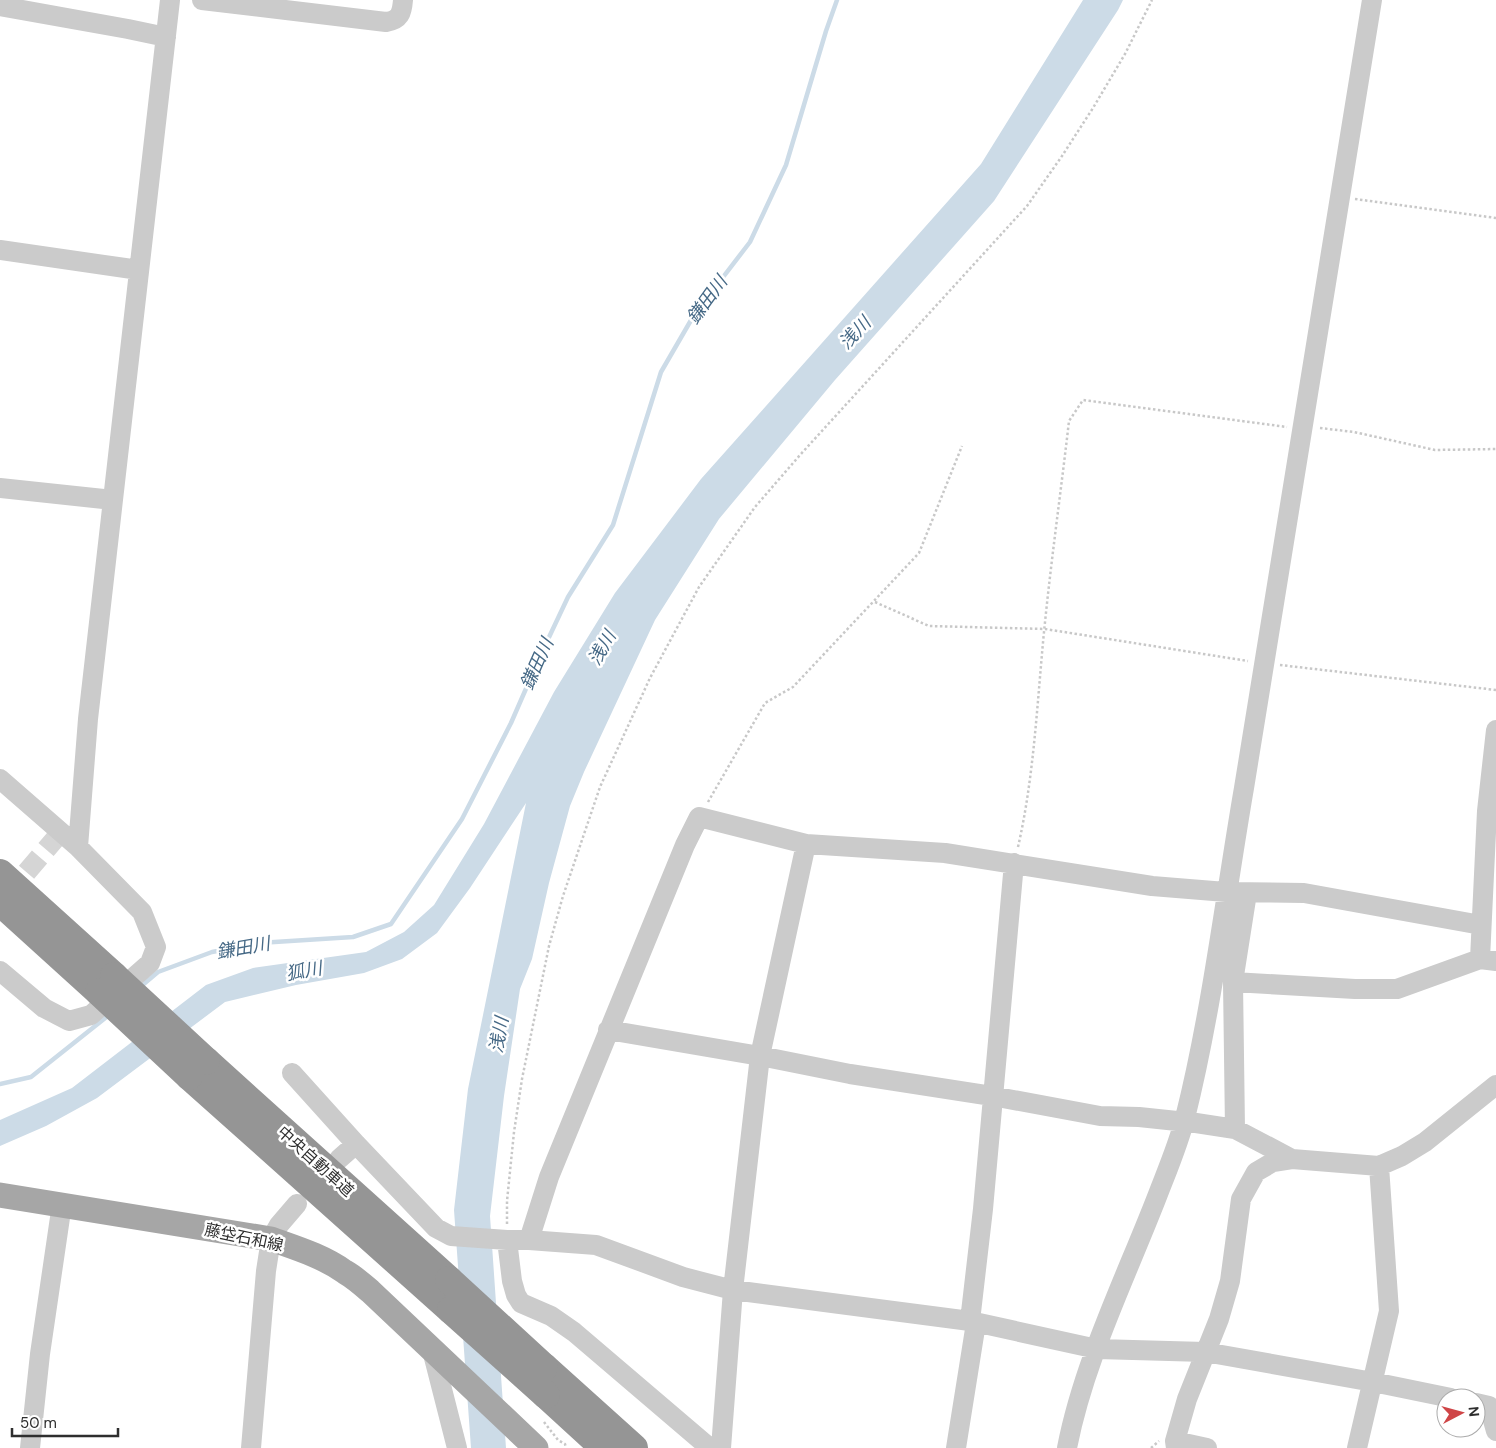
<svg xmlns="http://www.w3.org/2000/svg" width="1496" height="1448" font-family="'DM Sans','Noto Sans JP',sans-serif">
	<rect width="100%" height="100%" fill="#fff"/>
	<path fill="#ccdbe7" d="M1083,0h40l-5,10 -124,191 -159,179 -116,139 -64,101 -71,152 -14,34 -21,77 -17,76 -12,30 -16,107 -14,120 16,232h-35l-17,-238 14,-121 58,-286 -56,85 -33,45 -35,26 -38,14 -68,12 -71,17 -128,96 -51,28 -46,20v-26l72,-32 134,-103 47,-17 113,-16 38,-20 30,-27 50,-81 70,-132 61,-99 86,-114 280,-315z"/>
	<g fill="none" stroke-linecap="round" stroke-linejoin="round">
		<path stroke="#ccdbe7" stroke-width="4.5" d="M139,988l19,-16 54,-20 47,-9 94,-6 38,-13 71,-105 49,-96 31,-71 26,-55 45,-72 48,-153 33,-57 56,-73 36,-77 40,-134 11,-31
			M0,1084l31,-7 78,-62"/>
		<path stroke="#d5d5d5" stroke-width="20" stroke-dasharray="20 10" stroke-linecap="butt" d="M7,895l54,-63"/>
		<path stroke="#c8c8c8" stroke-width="2.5" stroke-dasharray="2.5 2.5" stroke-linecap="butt" d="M1355,199l141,19
			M1320,428l34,4 81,18 61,-1
			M875,602l54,24 116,3 203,32
			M1280,665l216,25
			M708,802l57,-99 28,-16 126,-134 43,-107
			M1018,847c16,-70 19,-143 26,-215 7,-71 17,-141 25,-211l14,-21 204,27
			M507,1224v-23l7,-69 8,-53 27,-133 14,-50 37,-109 50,-109 49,-91 56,-80 45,-52 227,-249 35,-50 31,-48 32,-54 27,-54
			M544,1422l14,18 7,4 1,4
			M1151,1448l8,-7"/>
		<path stroke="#cbcbcb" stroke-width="20" d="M202,0l184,22c14,-2 16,-9 17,-22
			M0,6l128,23 38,8
			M0,250l139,20
			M0,488l113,12
			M0,779l78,68 64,65 14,35 -6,16 -59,52 -22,6 -25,-13 -44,-37
			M78,847l10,-128 82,-719
			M1480,959l7,-148 9,-81
			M1233,982l122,7h42l83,-30 16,2
			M608,1030l152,26 90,18 142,22 108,20 39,1 57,6 39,6 57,30
			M292,1073l64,71 80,84 15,8 56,4h22l67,5 87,32 50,13 237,31 127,28 108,3 168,30 78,16
			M1235,1129l-2,-147 14,-89
			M339,1159l17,-15
			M507,1240l5,41 4,14 5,8 30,13 23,16 136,116
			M529,1240l20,-63 136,-332 14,-28 107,27 139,9 207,33 74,6 78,1 177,32
			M970,1321l13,-112 31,-346
			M432,1350l25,98
			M1476,1403l13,3 7,25
			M1175,1441l32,7
			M30,1448l10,-94 22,-150
			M251,1448l15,-177 5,-32 8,-14 18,-21
			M721,1448l12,-158 27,-234 46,-212
			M956,1448l20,-125
			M1067,1448c17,-88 61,-175 93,-259 9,-23 19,-47 25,-71 27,-108 40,-220 59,-330 45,-262 83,-526 128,-788
			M1176,1448l-1,-7 12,-42 32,-80 11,-38 11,-82 15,-27 17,-10 19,-3 87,7 23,-10 23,-14 71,-57
			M1357,1448l32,-137 -10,-145"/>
		<path stroke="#a6a6a6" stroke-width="25" d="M0,1195l271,44c25,9 52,17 74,33 9,5 17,12 25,19l166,157"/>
		<path stroke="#959595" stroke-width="28" d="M0,873l114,103
			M0,902l99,90
			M206,1061l243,219
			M189,1076l262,234
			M544,1367l90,81
			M546,1395l58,53"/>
		<path stroke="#959595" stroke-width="28" d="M114,976l92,85
			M99,992l90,84
			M449,1280l95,87
			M451,1310l95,85"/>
	</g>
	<g text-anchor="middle" stroke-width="5" stroke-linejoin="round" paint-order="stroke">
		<g font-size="16" fill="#2e2e2e" stroke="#fff">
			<text transform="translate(316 1161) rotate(42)" y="6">中央自動車道</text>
			<text transform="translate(244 1237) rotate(12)" y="6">藤垈石和線</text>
		</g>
		<g font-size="18" font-style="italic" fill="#466986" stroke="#fff">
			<text transform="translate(707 300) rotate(-54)" y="6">鎌田川</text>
			<text transform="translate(855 333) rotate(-47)" y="6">浅川</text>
			<text transform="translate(602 648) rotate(-60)" y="6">浅川</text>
			<text transform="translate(537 664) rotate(-66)" y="6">鎌田川</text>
			<text transform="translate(243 948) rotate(-10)" y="6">鎌田川</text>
			<text transform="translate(304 971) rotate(-10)" y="6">狐川</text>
			<text transform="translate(499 1035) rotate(-80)" y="6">浅川</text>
		</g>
	</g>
	<g transform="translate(1461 1413) rotate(84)"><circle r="24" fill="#ffffff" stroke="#ababab"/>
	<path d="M0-4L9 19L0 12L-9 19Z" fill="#cf4547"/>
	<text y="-8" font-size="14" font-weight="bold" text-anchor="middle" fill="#2e2e2e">N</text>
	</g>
	<path d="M12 1428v8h106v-8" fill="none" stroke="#2e2e2e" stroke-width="2.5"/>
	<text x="20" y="1428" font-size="15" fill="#2e2e2e" stroke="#ffffff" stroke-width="4" paint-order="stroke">50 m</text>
</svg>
